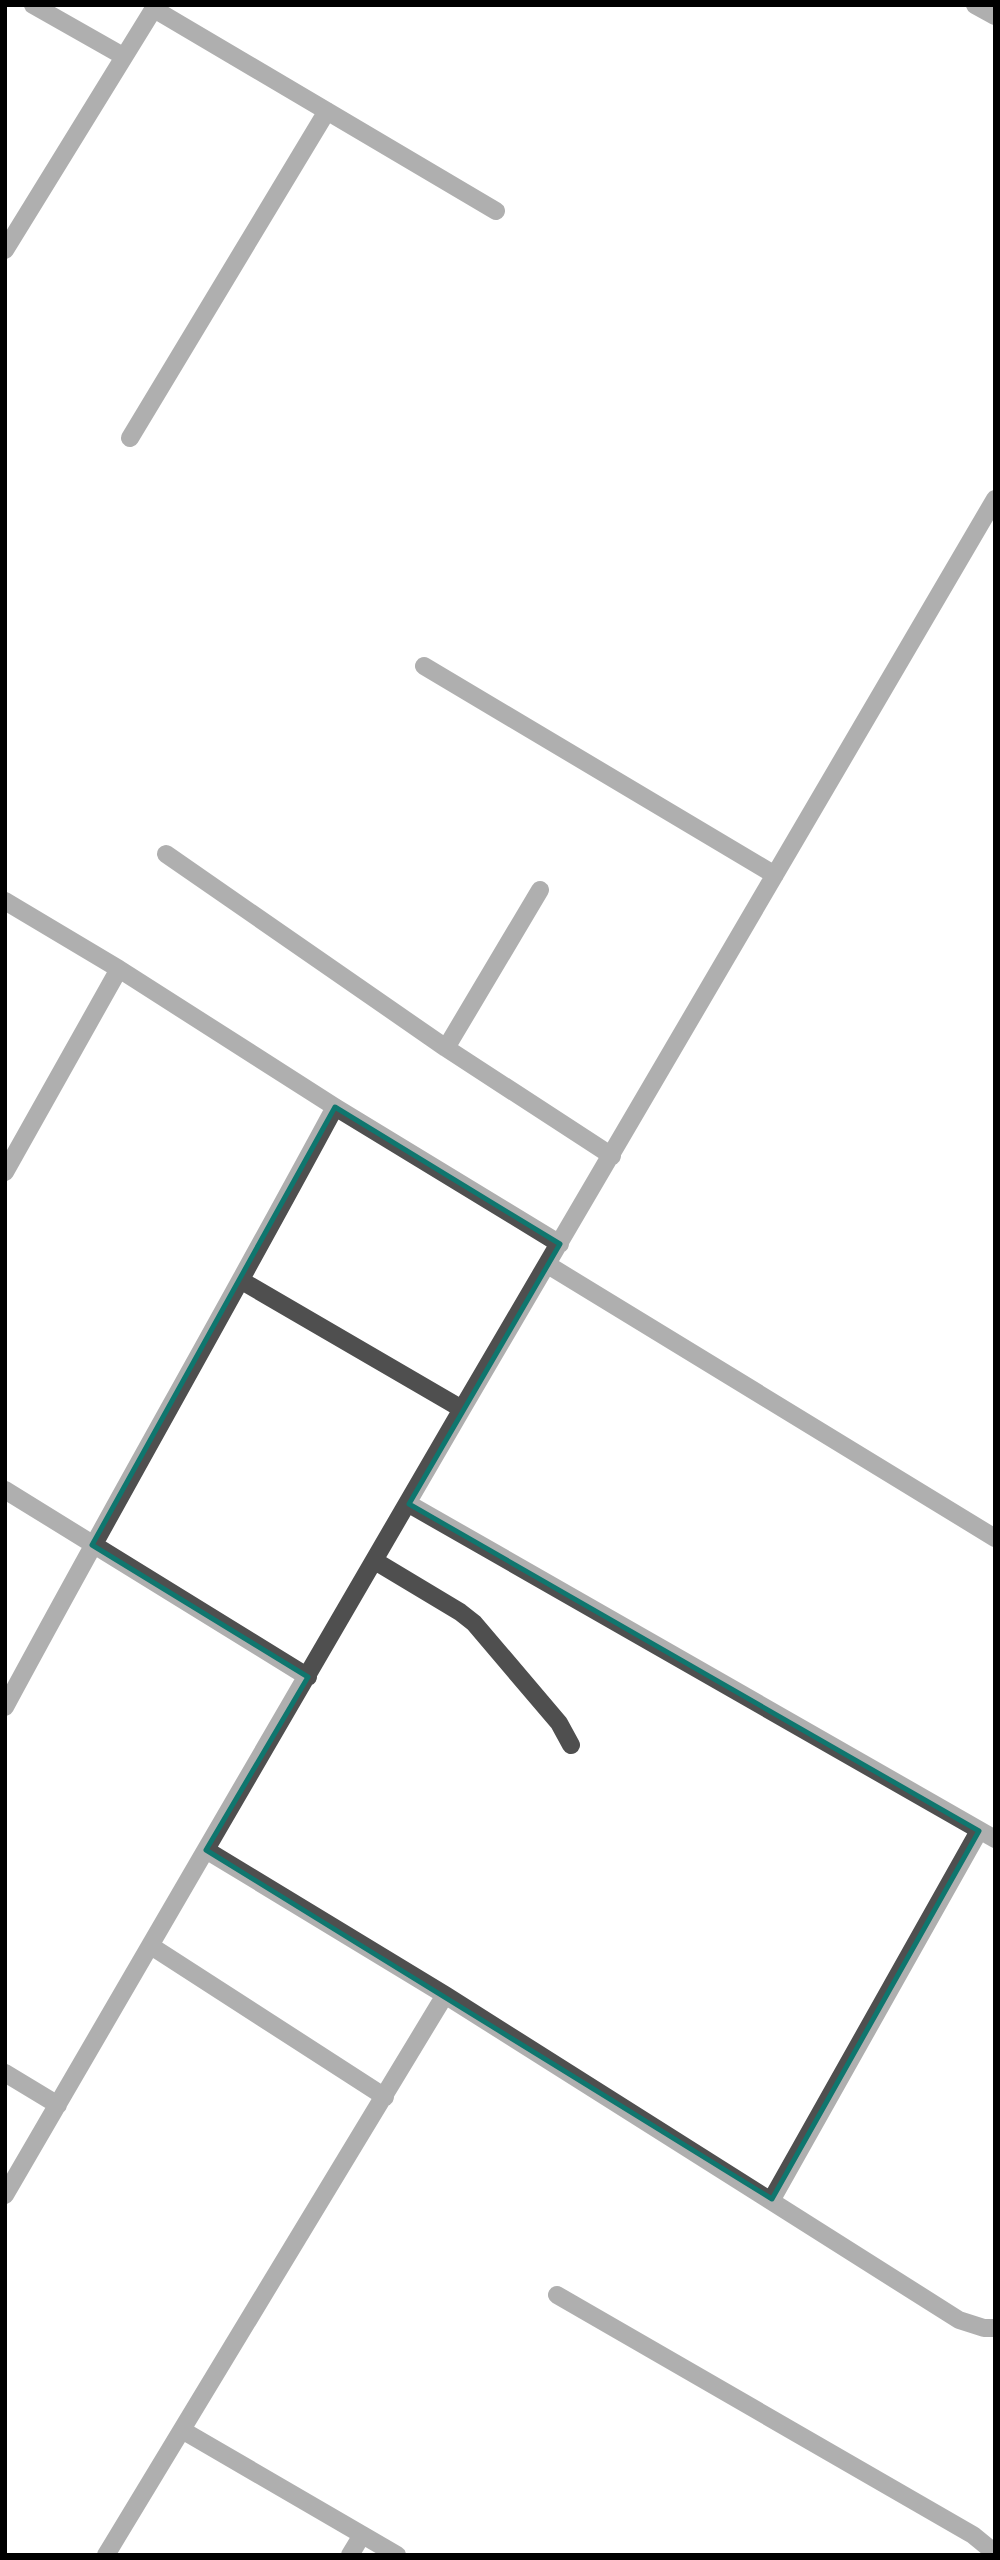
<svg xmlns="http://www.w3.org/2000/svg" width="1000" height="2560" font-family="'Open Sans',sans-serif">
	<rect width="100%" height="100%" fill="#fff"/>
	<g fill="none" stroke-linecap="round" stroke-linejoin="round">
		<path stroke="#4f4f4f" stroke-width="18" d="M33,5l90,51
			M975,5l20,11
			M154,9l342,202
			M5,250l151,-245
			M130,438l197,-327
			M424,666l351,209
			M166,854l280,194 166,108
			M5,901l114,68 216,138 225,137
			M446,1048l94,-158
			M5,1172l114,-203
			M548,1265l447,273
			M242,1281l220,128
			M5,1490l303,187
			M409,1504l586,335
			M375,1561l85,51 14,11 85,100 12,22
			M5,1707c108,-201 222,-399 330,-600
			M206,1850l239,145 514,325 25,8h11
			M151,1946l234,151
			M5,2073l53,32
			M5,2195l457,-786 533,-910
			M772,2199l207,-368
			M557,2295l416,240 22,18
			M182,2430l215,125
			M106,2555l339,-560
			M350,2555l12,-20"/>
	</g>
	<path d="M0 0H1000V2560H0ZM335,1107l225,137 -151,260 570,327 -207,368 -566,-349 102,-173 -216,-132z" fill="#fff" fill-opacity=".55" fill-rule="evenodd"/>
	<path fill="none" stroke="#0f766e" stroke-width="5" stroke-linejoin="round" d="M335,1107l225,137 -151,260 570,327 -207,368 -566,-349 102,-173 -216,-132z"/>
	<rect width="1000" height="2560" fill="none" stroke="#000000" stroke-width="14"/>
</svg>
